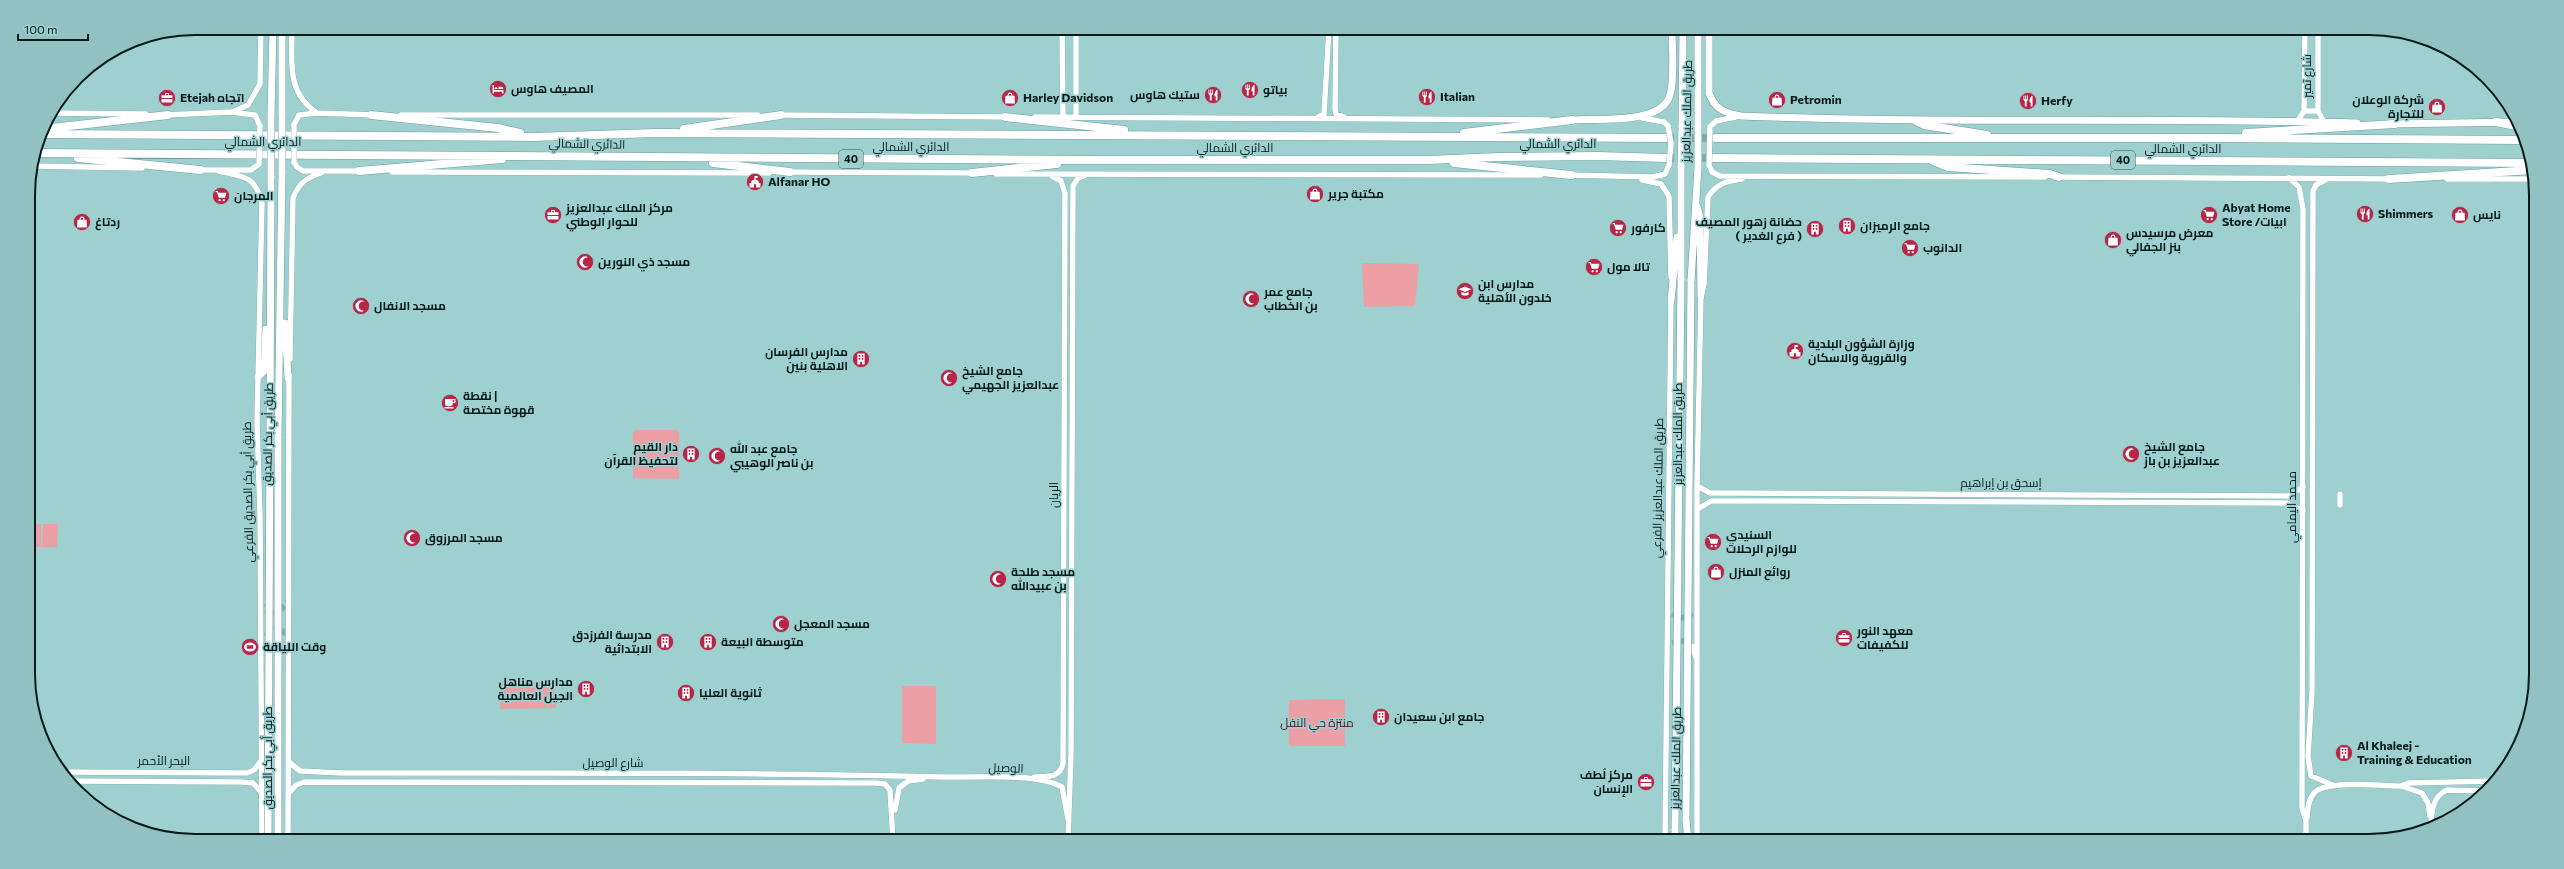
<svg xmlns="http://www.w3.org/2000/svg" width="2564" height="869" font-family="Commissioner,Cairo,sans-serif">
	<rect width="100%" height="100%" fill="#9dd0cf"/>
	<path fill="#eca0a6" d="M1362,263l57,1 -4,42 -51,1z
		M635,430h42l2,2v47l-46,-1v-46z
		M30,523l11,1v23h-11z
		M43,524h15l-1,23h-15z
		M555,681l1,27 -56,1 -1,-27z
		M902,686h34v58l-34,-1z
		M1345,699v47h-56v-46z"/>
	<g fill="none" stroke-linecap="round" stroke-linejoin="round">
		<path stroke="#7facab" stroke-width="5.5" stroke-dasharray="5.5 3" stroke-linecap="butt" d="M260,603c5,8 10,10 19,9l9,-11
			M1672,614l10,4 12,-5
			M260,637l4,-6c11,-4 17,-3 25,6
			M1672,643l11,-2 8,3"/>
		<path stroke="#7facab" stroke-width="8" stroke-dasharray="8 4" stroke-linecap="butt" d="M1666,138h49
			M1666,158h47"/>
		<defs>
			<path id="minor" d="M292,28c0,34 -6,64 25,85
				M1062,28l1,89
				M1336,28l-1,81 1,5 8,3
				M2318,28v83l6,11
				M2304,111h14
				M232,112l16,-7 12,-21 1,-56
				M52,113l94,1
				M165,115l66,-3 24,3 5,11
				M401,115h357
				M779,115l229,2
				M1035,117l513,3
				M1076,117v-89
				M1318,117l6,-3 5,-86
				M1642,118l22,4 4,4
				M2297,122l7,-11 1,-83
				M294,125l5,-10 18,-2 57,2
				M1710,127l6,-6 20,-4
				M294,162l3,5 6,4h58
				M1709,165l3,7 8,4 325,1
				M32,166l110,2
				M197,170h54l8,-6
				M218,171c26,6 37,4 44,32l-5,220 3,91 2,327
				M392,172l377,1
				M788,172l187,1
				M996,174l545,1
				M1568,175l85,2 12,-3 4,-9
				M2055,177l338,2
				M2289,178l10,9 4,22 -1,599 4,13v20
				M2327,179l-11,6 -3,6 -1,500 -4,65 3,20 22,9
				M2447,179h86
				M1642,180l19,4 8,12 2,81
				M290,359l3,-161c6,-15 13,-20 28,-25
				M1697,486l13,7h8l570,3 15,-9
				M2532,495v10
				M2340,505v-11
				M1698,509l13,-8h48l528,2 16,8
				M1692,646l4,11
				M289,762l11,9 42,2c199,0 399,-1 599,4 31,1 95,-5 121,10l6,32
				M61,772l186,1 7,-3 7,-9
				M1034,777c13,-1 25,2 29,-13l2,-571 -4,-12 -9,-5
				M67,781l175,1 11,1 8,9
				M2401,786l21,7 6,10 2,13
				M289,793l7,-8 8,-3 573,1 8,1 5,6 3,51
				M895,810l4,-22 9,-7 15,-2
				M2307,818c1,-9 1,-19 8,-26 14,-12 67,-6 86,-6l7,-3 87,-2
				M2431,829c0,-15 1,-33 16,-39l39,1
				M288,841l1,-466
				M1068,841l3,-87 2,-568 5,-8 6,-2
				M1665,841l6,-543
				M1697,841v-355l4,-190 3,-12 4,-87c9,-14 19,-16 34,-18"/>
			<path id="major" d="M1698,28v99
				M1709,28v65c6,16 15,20 32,23 205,8 411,1 616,7
				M282,113v-85
				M271,114l2,-86
				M1572,120c25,-2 90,5 98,-25 5,-16 2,-49 2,-67
				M2390,124l129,-2
				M1682,127l1,-99
				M1697,206l3,12 1,78
				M1681,280v-114
				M1691,281l7,-114
				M1671,301l6,-64
				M285,323l3,55
				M258,377l6,-6 2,-42
				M270,436l1,-260
				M278,438l4,-266
				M1686,820l2,21
				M1675,841v-12"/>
			<path id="highway" d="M371,115l127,13 22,5
				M1005,117l119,13
				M1916,121l8,4 63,10
				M2496,122l25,5
				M42,129l126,-14
				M684,129l97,-14
				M1464,133l108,-13
				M2246,133l149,-9
				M40,134l494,3 121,-4 1011,5
				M1715,138h505l305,2
				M36,153l1066,7h327l69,-3 99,-1 69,2
				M78,158l122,12
				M1713,158l820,5
				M1933,161l15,6 102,7 9,3
				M713,163l77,9
				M1454,163l117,12
				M359,171l143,-12
				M972,173l85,-9
				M2389,179l144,-9"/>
		</defs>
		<use href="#minor" stroke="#6c9e9d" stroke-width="6"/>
		<use href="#major" stroke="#6c9e9d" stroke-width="8"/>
		<use href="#highway" stroke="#6c9e9d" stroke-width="9"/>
		<use href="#minor" stroke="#fff" stroke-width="5.5"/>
		<use href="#major" stroke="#fff" stroke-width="7"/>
		<use href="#highway" stroke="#fff" stroke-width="8"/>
		<defs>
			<path id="minor-bridge" d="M294,125v37
				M1668,126l3,17 -2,22
				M259,164l1,-38
				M1709,165l1,-38"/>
			<path id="major-bridge" d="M1681,166l1,-39
				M1698,167v-40
				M282,172v-59
				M271,176v-62
				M278,438v403
				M1686,820l5,-539
				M1675,829l6,-549
				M268,841l2,-405"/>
		</defs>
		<use href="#minor-bridge" stroke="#6c9e9d" stroke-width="6" stroke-linecap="butt"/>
		<use href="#major-bridge" stroke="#6c9e9d" stroke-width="8" stroke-linecap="butt"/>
		<use href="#minor-bridge" stroke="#fff" stroke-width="5.5"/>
		<use href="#major-bridge" stroke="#fff" stroke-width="7"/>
	</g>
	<defs>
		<symbol id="hotel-disc" viewBox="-11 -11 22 22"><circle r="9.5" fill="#b72547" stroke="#9dd0cf"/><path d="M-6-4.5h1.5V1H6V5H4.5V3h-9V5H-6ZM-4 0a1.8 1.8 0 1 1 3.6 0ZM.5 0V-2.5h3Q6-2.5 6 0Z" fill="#fff"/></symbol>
		<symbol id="restaurant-disc" viewBox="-11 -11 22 22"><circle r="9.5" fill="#b72547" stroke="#9dd0cf"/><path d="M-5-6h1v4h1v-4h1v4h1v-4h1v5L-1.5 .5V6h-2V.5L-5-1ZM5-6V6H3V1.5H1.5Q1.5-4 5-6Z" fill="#fff"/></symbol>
		<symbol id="office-disc" viewBox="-11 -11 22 22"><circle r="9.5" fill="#b72547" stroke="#9dd0cf"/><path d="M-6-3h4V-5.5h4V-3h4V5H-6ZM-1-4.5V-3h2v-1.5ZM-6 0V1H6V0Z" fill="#fff"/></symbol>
		<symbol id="shop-disc" viewBox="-11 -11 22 22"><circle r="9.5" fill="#b72547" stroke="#9dd0cf"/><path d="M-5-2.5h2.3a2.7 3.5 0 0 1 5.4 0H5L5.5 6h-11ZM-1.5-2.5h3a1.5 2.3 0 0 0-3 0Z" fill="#fff"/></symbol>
		<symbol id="civic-disc" viewBox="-11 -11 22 22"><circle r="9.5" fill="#b72547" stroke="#9dd0cf"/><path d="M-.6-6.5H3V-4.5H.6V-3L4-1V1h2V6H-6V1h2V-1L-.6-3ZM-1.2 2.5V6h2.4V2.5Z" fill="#fff"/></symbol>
		<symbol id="supermarket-disc" viewBox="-11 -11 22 22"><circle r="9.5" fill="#b72547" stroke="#9dd0cf"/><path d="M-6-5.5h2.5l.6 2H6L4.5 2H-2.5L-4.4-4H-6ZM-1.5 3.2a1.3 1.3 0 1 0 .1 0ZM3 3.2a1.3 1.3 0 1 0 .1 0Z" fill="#fff"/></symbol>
		<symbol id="building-disc" viewBox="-11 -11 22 22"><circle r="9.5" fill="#b72547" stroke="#9dd0cf"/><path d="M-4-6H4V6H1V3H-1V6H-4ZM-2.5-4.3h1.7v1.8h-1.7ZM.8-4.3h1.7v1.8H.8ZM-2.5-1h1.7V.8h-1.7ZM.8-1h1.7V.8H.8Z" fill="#fff"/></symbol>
		<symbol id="mosque-disc" viewBox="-11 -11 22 22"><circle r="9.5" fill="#b72547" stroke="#9dd0cf"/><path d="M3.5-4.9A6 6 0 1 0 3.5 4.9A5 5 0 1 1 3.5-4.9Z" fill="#fff"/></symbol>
		<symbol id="school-disc" viewBox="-11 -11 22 22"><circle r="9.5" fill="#b72547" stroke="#9dd0cf"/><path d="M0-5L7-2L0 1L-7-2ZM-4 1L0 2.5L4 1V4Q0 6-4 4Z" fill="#fff"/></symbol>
		<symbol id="cafe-disc" viewBox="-11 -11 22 22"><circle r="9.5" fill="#b72547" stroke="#9dd0cf"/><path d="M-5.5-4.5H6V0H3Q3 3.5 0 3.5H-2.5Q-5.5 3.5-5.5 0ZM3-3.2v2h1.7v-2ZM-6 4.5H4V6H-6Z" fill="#fff"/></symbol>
		<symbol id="stadium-disc" viewBox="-11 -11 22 22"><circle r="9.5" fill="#b72547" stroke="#9dd0cf"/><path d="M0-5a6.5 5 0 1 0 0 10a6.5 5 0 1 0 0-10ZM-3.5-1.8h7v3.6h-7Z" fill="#fff"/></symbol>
	</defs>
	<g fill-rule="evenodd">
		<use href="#hotel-disc" x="488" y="79" width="20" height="20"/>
		<use href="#restaurant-disc" x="1240" y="80" width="20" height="20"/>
		<use href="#restaurant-disc" x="1203" y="85" width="20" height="20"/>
		<use href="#restaurant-disc" x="1417" y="87" width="20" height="20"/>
		<use href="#office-disc" x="157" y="88" width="20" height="20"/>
		<use href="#shop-disc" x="1000" y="88" width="20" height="20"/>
		<use href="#shop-disc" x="1767" y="90" width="20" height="20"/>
		<use href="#restaurant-disc" x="2018" y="91" width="20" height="20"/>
		<use href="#shop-disc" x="2427" y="97" width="20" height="20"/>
		<use href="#civic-disc" x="745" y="172" width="20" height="20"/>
		<use href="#shop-disc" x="1305" y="184" width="20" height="20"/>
		<use href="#supermarket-disc" x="211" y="186" width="20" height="20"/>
		<use href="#restaurant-disc" x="2355" y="204" width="20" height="20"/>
		<use href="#office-disc" x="543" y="205" width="20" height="20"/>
		<use href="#supermarket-disc" x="2199" y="205" width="20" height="20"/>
		<use href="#shop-disc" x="2450" y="205" width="20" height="20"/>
		<use href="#shop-disc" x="72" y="212" width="20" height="20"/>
		<use href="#building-disc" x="1837" y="216" width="20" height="20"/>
		<use href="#supermarket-disc" x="1608" y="218" width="20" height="20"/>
		<use href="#building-disc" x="1805" y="219" width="20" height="20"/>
		<use href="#shop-disc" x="2103" y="230" width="20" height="20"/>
		<use href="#supermarket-disc" x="1900" y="238" width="20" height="20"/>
		<use href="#mosque-disc" x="575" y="252" width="20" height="20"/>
		<use href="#supermarket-disc" x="1584" y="257" width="20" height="20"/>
		<use href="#school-disc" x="1455" y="281" width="20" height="20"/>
		<use href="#mosque-disc" x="1241" y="289" width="20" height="20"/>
		<use href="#mosque-disc" x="351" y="296" width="20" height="20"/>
		<use href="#civic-disc" x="1785" y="341" width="20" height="20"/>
		<use href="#building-disc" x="851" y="349" width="20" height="20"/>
		<use href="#mosque-disc" x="939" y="368" width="20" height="20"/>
		<use href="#cafe-disc" x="440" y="393" width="20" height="20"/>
		<use href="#building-disc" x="681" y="444" width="20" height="20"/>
		<use href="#mosque-disc" x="2121" y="444" width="20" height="20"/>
		<use href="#mosque-disc" x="707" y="446" width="20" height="20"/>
		<use href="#mosque-disc" x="402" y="528" width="20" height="20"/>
		<use href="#supermarket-disc" x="1703" y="532" width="20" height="20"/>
		<use href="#shop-disc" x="1706" y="562" width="20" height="20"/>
		<use href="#mosque-disc" x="988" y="569" width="20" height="20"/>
		<use href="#mosque-disc" x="771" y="614" width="20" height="20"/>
		<use href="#office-disc" x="1834" y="628" width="20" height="20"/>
		<use href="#building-disc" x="655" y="632" width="20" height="20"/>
		<use href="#building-disc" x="698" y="632" width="20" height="20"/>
		<use href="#stadium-disc" x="240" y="637" width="20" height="20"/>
		<use href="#building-disc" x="576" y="679" width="20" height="20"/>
		<use href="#building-disc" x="676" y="683" width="20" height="20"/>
		<use href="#building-disc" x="1371" y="707" width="20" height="20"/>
		<use href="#building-disc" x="2334" y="743" width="20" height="20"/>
		<use href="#office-disc" x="1636" y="772" width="20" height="20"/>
	</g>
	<g text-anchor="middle" stroke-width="3" stroke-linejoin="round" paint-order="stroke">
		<g fill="#9dd0cf" stroke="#335150" stroke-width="1">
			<rect x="839" y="150" width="24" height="18" rx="3"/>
			<rect x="2111" y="151" width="24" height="18" rx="3"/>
		</g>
		<g font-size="11" font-weight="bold" fill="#061a1a">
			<text x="851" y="163">40</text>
			<text x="2123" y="164">40</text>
		</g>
		<g font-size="12" fill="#061a1a" stroke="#9dd0cf">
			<text transform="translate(2307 76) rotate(-90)" y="4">شارع تمير</text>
			<text transform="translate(1687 111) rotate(-89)" y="4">طريق الملك عبدالعزيز</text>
			<text x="263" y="146">الدائري الشمالي</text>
			<text transform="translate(587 144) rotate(1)" y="4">الدائري الشمالي</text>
			<text x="1558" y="148">الدائري الشمالي</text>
			<text x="911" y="151">الدائري الشمالي</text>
			<text x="1235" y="152">الدائري الشمالي</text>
			<text x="2183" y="153">الدائري الشمالي</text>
			<text transform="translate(268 434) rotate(-89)" y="4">طريق أبي بكر الصديق</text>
			<text transform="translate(1678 434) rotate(-90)" y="4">طريق الملك عبدالعزيز</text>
			<text x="2001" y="487">إسحق بن إبراهيم</text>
			<text transform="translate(1658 488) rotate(-89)" y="4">طريق الملك عبدالعزيز الفرعي</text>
			<text transform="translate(248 492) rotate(-91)" y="4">طريق أبي بكر الصديق الفرعي</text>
			<text transform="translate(1054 495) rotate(-90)" y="4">الريان</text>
			<text transform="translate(2292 507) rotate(-90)" y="4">محمد اليمامي</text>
			<text transform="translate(268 758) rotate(-90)" y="4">طريق أبي بكر الصديق</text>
			<text transform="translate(1676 758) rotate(-89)" y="4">طريق الملك عبدالعزيز</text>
			<text x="164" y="765">البحر الأحمر</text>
			<text x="613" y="767">شارع الوصيل</text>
			<text transform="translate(1006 768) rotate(2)" y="4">الوصيل</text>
		</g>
		<g font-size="12" font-weight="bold" fill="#061a1a" stroke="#9dd0cf" text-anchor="start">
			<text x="511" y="93">المصيف هاوس</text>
			<text x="1263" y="94">بياتو</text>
			<text x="1200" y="99" text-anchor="end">ستيك هاوس</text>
			<text x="1440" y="101">Italian</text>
			<text x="180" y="102">Etejah اتجاه</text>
			<text x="1023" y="102">Harley Davidson</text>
			<text x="1790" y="104">Petromin</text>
			<text x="2424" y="104" text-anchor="end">شركة الوعلان<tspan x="2424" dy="14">للتجارة</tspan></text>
			<text x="2041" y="105">Herfy</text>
			<text x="768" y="186">Alfanar HO</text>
			<text x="1328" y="198">مكتبة جرير</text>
			<text x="234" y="200">المرجان</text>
			<text x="566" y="212">مركز الملك عبدالعزيز<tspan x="566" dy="14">للحوار الوطني</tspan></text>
			<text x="2222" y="212">Abyat Home<tspan x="2222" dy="14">Store /ابيات</tspan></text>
			<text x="2378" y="218">Shimmers</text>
			<text x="2473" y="219">نايس</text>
			<text x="95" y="226">ردتاغ</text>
			<text x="1802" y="226" text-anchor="end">حضانة زهور المصيف<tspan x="1802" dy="14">( فرع الغدير )</tspan></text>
			<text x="1860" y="230">جامع الرميزان</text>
			<text x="1631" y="232">كارفور</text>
			<text x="2126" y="237">معرض مرسيدس<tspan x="2126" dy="14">بنز الجفالي</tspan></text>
			<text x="1923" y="252">الدانوب</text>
			<text x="598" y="266">مسجد ذي النورين</text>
			<text x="1607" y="271">تالا مول</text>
			<text x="1478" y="288">مدارس ابن<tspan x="1478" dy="14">خلدون الأهلية</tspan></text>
			<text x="1264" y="296">جامع عمر<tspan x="1264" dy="14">بن الخطاب</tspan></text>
			<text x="374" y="310">مسجد الانفال</text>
			<text x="1808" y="348">وزارة الشؤون البلدية<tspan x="1808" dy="14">والقروية والاسكان</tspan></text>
			<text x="848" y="356" text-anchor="end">مدارس الفرسان<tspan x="848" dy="14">الاهلية بنين</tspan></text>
			<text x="962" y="375">جامع الشيخ<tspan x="962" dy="14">عبدالعزيز الجهيمي</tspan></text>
			<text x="463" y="400">نقطة |<tspan x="463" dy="14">قهوة مختصة</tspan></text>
			<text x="678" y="451" text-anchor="end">دار القيم<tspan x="678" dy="14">لتحفيظ القرآن</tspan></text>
			<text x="2144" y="451">جامع الشيخ<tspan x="2144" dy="14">عبدالعزيز بن باز</tspan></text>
			<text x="730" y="453">جامع عبد الله<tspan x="730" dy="14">بن ناصر الوهيبي</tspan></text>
			<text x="1726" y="539">السنيدي<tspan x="1726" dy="14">للوازم الرحلات</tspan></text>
			<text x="425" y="542">مسجد المرزوق</text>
			<text x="1011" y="576">مسجد طلحة<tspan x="1011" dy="14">بن عبيدالله</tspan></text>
			<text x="1729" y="576">روائع المنزل</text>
			<text x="794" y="628">مسجد المعجل</text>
			<text x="1857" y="635">معهد النور<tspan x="1857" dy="14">للكفيفات</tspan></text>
			<text x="652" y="639" text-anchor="end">مدرسة الفرزدق<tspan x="652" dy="14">الابتدائية</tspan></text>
			<text x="721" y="646">متوسطة البيعة</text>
			<text x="263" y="651">وقت اللياقة</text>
			<text x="573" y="686" text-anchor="end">مدارس مناهل<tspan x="573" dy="14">الجيل العالمية</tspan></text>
			<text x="699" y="697">ثانوية العليا</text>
			<text x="1394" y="721">جامع ابن سعيدان</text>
			<text x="2357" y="750">Al Khaleej -<tspan x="2357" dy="14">Training &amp; Education</tspan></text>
			<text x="1633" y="779" text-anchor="end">مركز لُطف<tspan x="1633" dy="14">الإنسان</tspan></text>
		</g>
		<g font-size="12" fill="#530b1c" stroke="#9dd0cf">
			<text x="1317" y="727">منتزة حي النفل</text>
		</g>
	</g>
	<path d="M0 0H2564V869H0ZM195 35H2369A160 160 0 0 1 2529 195V674A160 160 0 0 1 2369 834H195A160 160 0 0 1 35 674V195A160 160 0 0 1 195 35Z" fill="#91c1c1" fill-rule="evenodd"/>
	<path fill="none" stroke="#061a1a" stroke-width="2" d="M195 35H2369A160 160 0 0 1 2529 195V674A160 160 0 0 1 2369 834H195A160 160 0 0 1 35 674V195A160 160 0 0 1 195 35Z"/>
	<path d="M18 34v6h70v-6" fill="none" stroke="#061a1a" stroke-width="2"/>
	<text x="24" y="34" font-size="12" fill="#061a1a" stroke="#9dd0cf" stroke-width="3" paint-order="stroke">100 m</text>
</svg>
